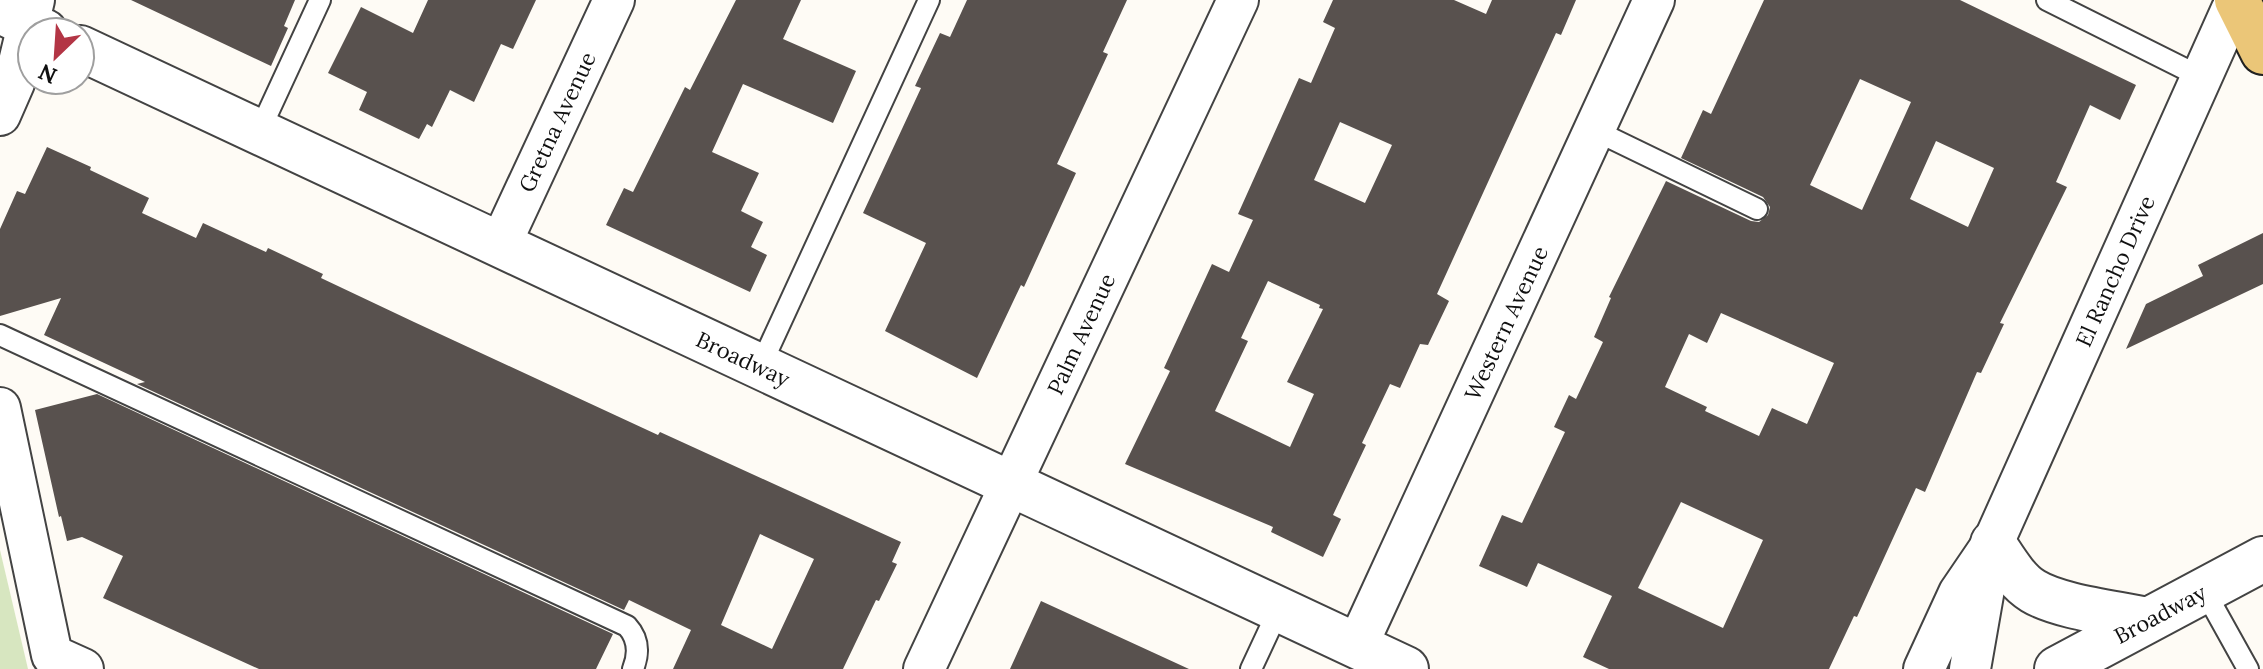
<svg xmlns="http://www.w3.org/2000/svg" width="2263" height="669" font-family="Lora,serif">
	<rect width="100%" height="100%" fill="#fefbf5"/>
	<path fill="#d7e6c0" d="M0,550l28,119h-28z"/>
	<path fill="#58514e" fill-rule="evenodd" d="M131,0h164l-11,26 4,2 -17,38z
		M428,0h108l-23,49 -12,-5 -27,58 -24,-12 -18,37 -5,-3 -8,15 -60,-29 8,-18 -39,-19 33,-66 52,26z
		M736,0h65l-18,39 73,32 -23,52 -90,-39 -31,68 47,21 -18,38 22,11 -12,25 16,8 -17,37 -144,-67 18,-37 9,4 52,-105 5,3z
		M967,0h160l-24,52 5,2 -51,110 19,9 -52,114 -3,-2 -44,93 -92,-47 41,-88 -63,-30 58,-125 -6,-2 25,-53 10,4z
		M1333,0h121l32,14 6,-14h84l-15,35 -5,-2 -119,261 12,7 -21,44 -8,-1 -20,44 -10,-4 -28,59 4,2 -33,70 8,4 -18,38 -52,-25 2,-5 -148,-63 45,-93 -6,-3 48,-104 17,8 24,-52 -15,-6 61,-136 12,5 24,-55 -12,-6zM1340,122l52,23 -27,58 -51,-23zM1268,281l52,24 -1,3 4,1 -36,73 27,12 -24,53 -75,-36 33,-70 -7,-3z
		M1764,0h196l176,85 -16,35 -30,-15 -34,77 11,5 -67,136 4,1 -23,49 -4,-1 -52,120 -9,-4 -59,129 -3,-1 -25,53h-220l-26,-12 29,-61 -74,-33 -11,24 -48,-21 23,-51 20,8 43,-91 -11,-5 15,-32 7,4 27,-57 -9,-5 17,-39 -2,-1 57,-116 85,40 8,1 9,-7 2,-8 -7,-10 -82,-39 22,-48 8,4zM1860,79l51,23 -49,108 -52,-25zM1936,141l58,27 -26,59 -58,-28zM1721,313l113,50 -27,61 -35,-16 -13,28 -54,-25 2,-4 -42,-20 24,-53 18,9zM1681,502l82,38 -40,88 -85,-40z
		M47,147l44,20 -1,3 59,28 -7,15 54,25 7,-15 63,29 2,-4 55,26 -2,4 93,44 244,113 2,-3 241,110 -9,20 5,2 -18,37 -3,-1 -33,69h-170l18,-39 -62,-30 -5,10 -487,-226 8,-2 -101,-47 17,-37 -61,18v-87l17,-38 8,3zM760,534l54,25 -42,90 -51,-24z
		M2263,233v51l-137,65 20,-45 57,-28 -5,-11z
		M97,394l516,240 -17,35h-337l-156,-71 20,-42 -41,-19 -15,4 -6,-25 -2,1 -24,-107z
		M1041,601l148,68h-179z"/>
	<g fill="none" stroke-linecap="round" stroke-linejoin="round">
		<defs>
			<path id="service" d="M2047,0l154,77
				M1594,130l163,79
				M259,132l61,-132
				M0,335l627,291c12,13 12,28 6,43
				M760,367l169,-367
				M2204,590l44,79
				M1251,669l28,-60"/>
			<path id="minor" d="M0,115l14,-32 20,-83
				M500,245l114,-245
				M0,408l52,247 31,14
				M1357,646l297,-646
				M924,669l314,-669
				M1924,669l35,-76 34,-50 243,-543
				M1970,669l18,-103"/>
			<path id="tertiary" d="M0,11l45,21
				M80,48l1326,621
				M1993,543c11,16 23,38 40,48 26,16 82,22 114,29
				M2057,669l206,-110"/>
			<path id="primary" d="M2237,0l26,52"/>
		</defs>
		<use href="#service" stroke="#434343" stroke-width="24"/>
		<use href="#minor" stroke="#434343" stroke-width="44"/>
		<use href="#tertiary" stroke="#434343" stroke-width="48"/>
		<use href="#primary" stroke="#212121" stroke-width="48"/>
		<use href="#service" stroke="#fff" stroke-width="20"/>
		<use href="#minor" stroke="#fff" stroke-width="40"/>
		<use href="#tertiary" stroke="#fff" stroke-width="44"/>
		<use href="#primary" stroke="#ebc678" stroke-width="44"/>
	</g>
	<g text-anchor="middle" stroke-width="8" stroke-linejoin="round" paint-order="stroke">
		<g font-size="22" fill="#101010" stroke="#fff">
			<text transform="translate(557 122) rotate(-65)" y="8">Gretna Avenue</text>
			<text transform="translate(2115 271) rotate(-66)" y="8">El Rancho Drive</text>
			<text transform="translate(1506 323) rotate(-65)" y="8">Western Avenue</text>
			<text transform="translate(1081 334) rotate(-65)" y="8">Palm Avenue</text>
			<text transform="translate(743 359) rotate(25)" y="8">Broadway</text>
			<text transform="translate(2160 614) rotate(-28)" y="8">Broadway</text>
		</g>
	</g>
	<g transform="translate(56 56) rotate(205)"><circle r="38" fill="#ffffff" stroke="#9f9f9f" stroke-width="2"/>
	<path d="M0-6L14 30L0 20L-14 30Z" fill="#b33545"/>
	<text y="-12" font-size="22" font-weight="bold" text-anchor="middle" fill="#101010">N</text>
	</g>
</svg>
